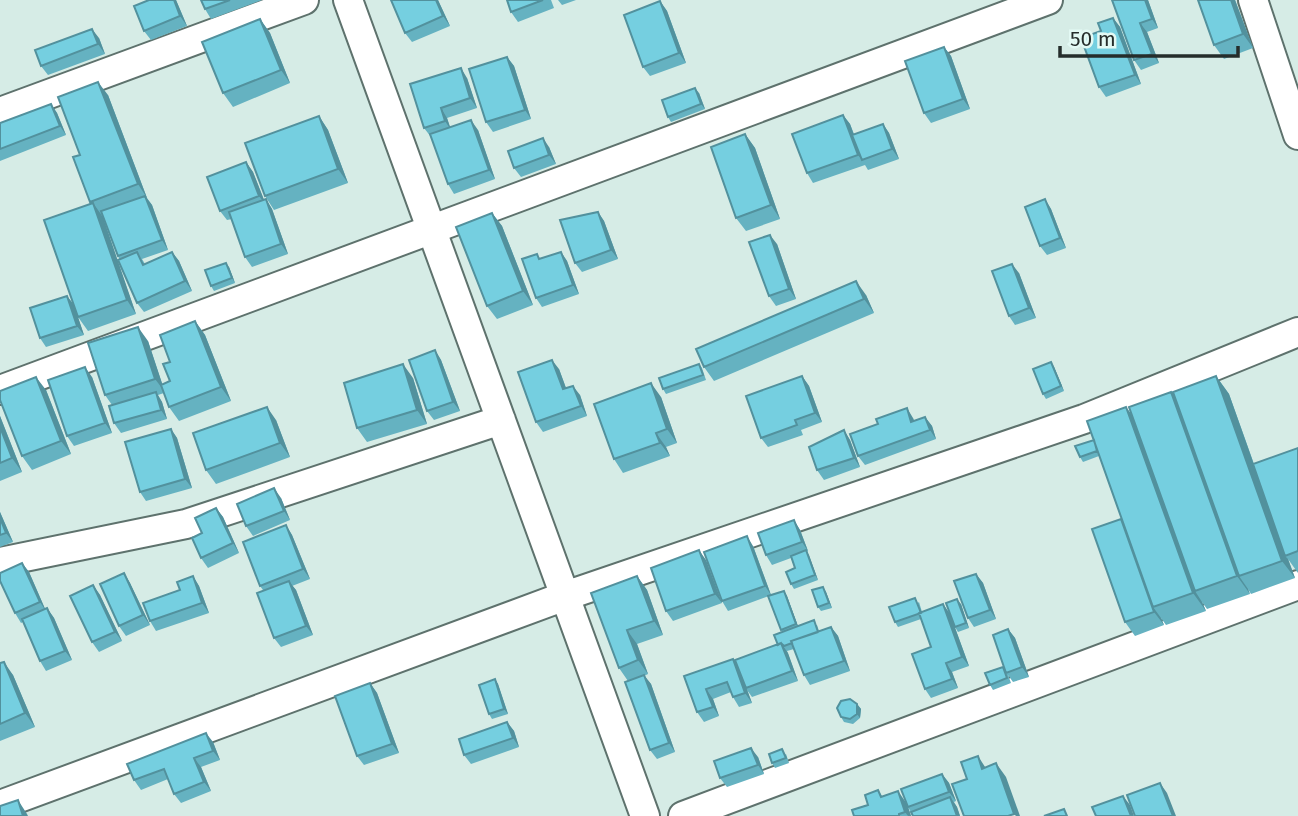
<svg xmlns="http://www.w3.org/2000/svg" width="1298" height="816" font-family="'Fira Sans',sans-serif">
	<rect width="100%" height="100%" fill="#d6ece6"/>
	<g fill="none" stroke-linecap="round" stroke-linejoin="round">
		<defs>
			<path id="minor" d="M348,0l297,816
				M1253,0l45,135
				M0,112l304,-112
				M0,390l1048,-390
				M0,562l186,-38 315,-104
				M0,805l565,-209 519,-177 214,-87
				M683,816l615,-231"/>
		</defs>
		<use href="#minor" stroke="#5e726d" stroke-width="32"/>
		<use href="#minor" stroke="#fff" stroke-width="28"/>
	</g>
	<path fill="#65b2c1" d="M176,0l11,26 -36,14 -7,-9z
		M201,0h61l-51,19 -6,-10z
		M391,0h47l12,26 -38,16 -7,-9z
		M507,0h44l3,8 -36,14 -7,-10z
		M558,0h18l-14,5z
		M1112,0h36l10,28 -11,4 12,31 -18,7 -7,-10z
		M1198,0h37l18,48 -29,11 -10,-14z
		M660,1l7,10 19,52 -36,13 -7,-9z
		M1113,18l7,9 21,57 -35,13 -7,-10 2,-56z
		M260,19l10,14 20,50 -57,24 -10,-14z
		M99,38l6,16 -57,21 -7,-9z
		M944,47l7,9 19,53 -39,14 -7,-10z
		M507,57l7,9 17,53 -38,13 -7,-10z
		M467,78l10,30 -30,10 3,9 28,3 17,49 -41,15 -6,-10 -17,-47 -7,-9z
		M699,93l6,16 -34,13 -3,-5z
		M108,95l39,103 5,7 16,45 -26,9 3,5 27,-12 7,9 13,30 -48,21 -7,-9 -19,-47 -16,-41h-1l35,99 -48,17 -10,-14 -4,-11 10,29 -38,12 -6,-9 27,-42 7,9 17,-101 -1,-2 -10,-47z
		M51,104l6,9 9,22 -66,26v-38z
		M843,115l7,9 4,10 29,-10 6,9 10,26 -31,11 -3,-5 -52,18 -6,-10z
		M319,116l9,14 20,53 -74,27 -9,-14z
		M745,134l10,14 25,71 -34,12 -10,-13z
		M549,147l7,17 -35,13 -7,-9z
		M246,162l7,10 11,28 2,-1 6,10 16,45 -36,13 -7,-10 -13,-38 -5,1 -7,-9z
		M1045,199l6,10 15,39 -19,7 -7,-9z
		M598,212l6,9 14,38 -36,13 -7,-9z
		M492,213l10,13 31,79 -36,14 -10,-13z
		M777,244l19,55 -20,7 -7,-10z
		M561,252l6,9 12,33 -37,13 -6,-9 4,-39z
		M229,267l6,16 -21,8 -3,-5z
		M1019,273l17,45 -21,7 -6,-9z
		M866,295l8,18 -160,68 -10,-14z
		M195,321l10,14 26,66 -52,20 -10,-14 -5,-14 -6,2 4,7 5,17 -46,14 -7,-10 -2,-18 -7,-10 43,-54 14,43 8,-3v-19z
		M435,350l6,10 19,51 -26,9 -7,-9z
		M1051,362l3,5 10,24 -18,8 -3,-5z
		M699,364l3,4 4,12 -40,14 -3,-5z
		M559,369l7,19 14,7 7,21 -44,16 -7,-10z
		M802,376l7,10 13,36 -21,8 2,5 -35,12 -7,-9z
		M1216,376l13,18 25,70 44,-16v125l-10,-14 7,19 -44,16 -3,-5 2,5 -43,15 -5,-7 4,9 -40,14 -5,-7 3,7 -29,11 -10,-14 -2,-100 -24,-66 -16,6 -3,-5 14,-17 37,-27 43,-17z
		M92,377l20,56 -38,13 -7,-10z
		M413,378l14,46 -60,18 -10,-14z
		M46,390l25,64 -39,16 -10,-14z
		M661,397l16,46 -11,4 4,9 -47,17 -9,-14z
		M0,416l22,56 -22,9z
		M925,417l7,9 4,13 -71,26 -7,-9 55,-38 1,3z
		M276,420l14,37 -74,27 -10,-14z
		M171,429l6,9 15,50 -46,13 -6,-9z
		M844,430l6,10 10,27 -36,13 -7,-10z
		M281,498l9,22 -37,16 -7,-10z
		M216,508l7,9 16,36 -31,15 -7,-10 1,-25z
		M0,512l13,30 -13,5z
		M794,520l6,10 8,21 -1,1 11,28 -24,9 -3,-5 4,-16 -4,-10 -19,7 -6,-10z
		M286,525l6,10 18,44 -18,7 4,4 17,45 -32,12 -7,-9 -11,-48 -3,-4z
		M753,546l18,49 13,-4 3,5 11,30 19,-1 2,6 12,-4 7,9 12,35 -40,14 -6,-10 -10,-26 -7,2 11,30 -46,16 -5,-7 5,13 -13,4 -6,-10 -2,-5 -18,7 6,17 -15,6 -7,-10 -13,-36 54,-10 40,-21 4,-13 -13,-36 -41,15 -6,-10z
		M706,560l16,43 -49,18 -7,-10z
		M22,563l7,9 16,37 2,-1 7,10 18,42 -26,11 -6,-10 -17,-39 -2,1 -6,-10z
		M124,573l6,10 20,42 -24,11 -7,-10z
		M976,574l7,9 13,36 -22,8 -6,-9z
		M193,576l6,10 10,27 -53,18 -6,-10z
		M637,576l10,14 16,45 -26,9 11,30 -4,2 7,8 24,68 -18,7 -7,-9 -22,-69 -9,-13z
		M93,585l7,10 22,46 -23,11 -7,-10z
		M823,587l3,5 6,16 -11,3 -3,-4z
		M919,602l3,10 21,-8 7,10 19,52 -17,6 6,16 -27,10 -6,-9 6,-42 -10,-28 -23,8 -3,-5z
		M961,604l8,24 -11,4 -3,-5z
		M1008,629l7,9 14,39 -16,5 -5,-7 3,8 -18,7 -3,-5 15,-15z
		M0,663l13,12 22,52 -35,14z
		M495,679l3,5 10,30 -16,5 -3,-5z
		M370,683l7,10 22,60 -35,12 -7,-9z
		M857,704l4,5 -1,9 -7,6 -9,-2 -3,-5z
		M507,722l7,9 5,16 -48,17 -7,-9z
		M213,742l7,18 -19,7 10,24 -30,12 -7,-9 -6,-15 -27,11 -7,-10z
		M786,754l3,9 -14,5 -3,-5z
		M758,757l6,17 -37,13 -7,-9z
		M942,774l7,9 7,18 -2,1 3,5 3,9h-47l-5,-9 3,9h-57l14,-11 10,-15 4,6 25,8z"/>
	<path fill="#52919d" d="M174,0h2l11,26 -7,-10z
		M436,0h2l12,26 -7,-10z
		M1145,0h3l10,28 -6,-9z
		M1231,0h4l18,48 -10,-14z
		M660,1l7,10 19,52 -7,-10z
		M1113,18l7,9 21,57 -6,-9z
		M260,19l10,14 20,50 -9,-13z
		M1140,23l7,9 12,31 -7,-9z
		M92,29l7,9 6,16 -7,-10z
		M944,47l7,9 19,53 -7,-10z
		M507,57l7,9 17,53 -6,-9z
		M461,68l6,10 10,30 -7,-10z
		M98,82l10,13 39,103 -9,-14z
		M695,88l4,5 6,16 -4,-5z
		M51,104l6,9 9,22 -6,-9z
		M441,108l6,10 4,12 -6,-9z
		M843,115l7,9 13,36h-1l-4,-5z
		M319,116l9,14 20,53 -10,-14z
		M471,120l7,10 17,49 -6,-9z
		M883,124l6,9 10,26 -7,-10z
		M745,134l10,14 25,71 -9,-14z
		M543,138l6,9 7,17 -7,-9z
		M246,162l7,10 13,33 -7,-9z
		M145,196l7,9 16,45 -6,-10z
		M266,199l6,10 16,45 -7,-10z
		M1045,199l6,10 15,39 -6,-10z
		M93,203l10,14 33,97 -9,-14z
		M598,212l6,9 14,38 -7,-9z
		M492,213l10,13 31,79 -10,-14z
		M770,235l7,9 19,55 -7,-10z
		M172,252l7,9 13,30 -7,-10z
		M561,252l6,9 12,33 -6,-9z
		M226,263l3,4 6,16 -3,-5z
		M1012,264l7,9 17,45 -7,-10z
		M856,281l10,14 8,18 -10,-14z
		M67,296l7,9 10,30 -7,-9z
		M195,321l10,14 26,66 -10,-14z
		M138,327l10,14 17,51 -10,-13z
		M435,350l6,10 19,51 -7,-9z
		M552,360l7,9 11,30 -7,-10z
		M1051,362l3,5 10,24 -3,-5z
		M403,364l10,14 14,46 -10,-14z
		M85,367l7,10 20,56 -7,-10z
		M802,376l7,10 13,36 -7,-9z
		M1216,376l13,18 57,161 -1,1 3,3 7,19 -13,-17z
		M36,377l10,13 25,64 -10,-13z
		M651,383l10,14 16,46 -10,-14z
		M573,386l7,9 7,21 -6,-10z
		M156,392l6,10 5,17 -6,-9z
		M1171,392l13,17 55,167 9,13 2,5 -13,-18z
		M267,407l9,13 14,37 -10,-14z
		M1126,407l13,17 56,167 7,11 4,9 -13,-18z
		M907,408l6,10 5,13 -7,-9z
		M0,416l22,56 -10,-14 -12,-31z
		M925,417l7,9 4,13 -6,-9z
		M171,429l6,9 15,50 -7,-9z
		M844,430l6,10 10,27 -6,-9z
		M656,433l10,14 4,9 -10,-13z
		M274,488l7,10 9,22 -6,-9z
		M216,508l7,9 16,36 -6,-10z
		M0,512l13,30 -7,-9 -6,-15z
		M1121,519l9,14 23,74 8,11 3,7 -10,-13z
		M794,520l6,10 8,21 -6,-9z
		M286,525l6,10 18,44 -7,-10z
		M747,536l6,10 18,49 -6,-9z
		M699,550l7,10 16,43 -7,-9z
		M806,550l3,5 9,25 -3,-5z
		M22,563l7,9 17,39 -6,-9z
		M124,573l6,10 20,42 -7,-10z
		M976,574l7,9 13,36 -6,-9z
		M193,576l6,10 10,27 -7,-10z
		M637,576l10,14 16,45 -9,-14z
		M289,581l7,9 17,45 -7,-9z
		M93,585l7,10 22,46 -7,-9z
		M823,587l3,5 6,16 -3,-5z
		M784,591l3,5 12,33 -3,-5z
		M957,599l4,5 8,24 -3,-5z
		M943,604l7,10 19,52 -7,-9z
		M47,608l7,10 18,42 -7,-9z
		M831,627l7,9 12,35 -6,-10z
		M1008,629l7,9 14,39 -7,-10z
		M627,630l10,14 11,30 -10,-14z
		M781,643l7,10 10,28 -6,-10z
		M733,659l6,9 13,35 -7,-10z
		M4,662l9,13 22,52 -10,-14z
		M946,663l6,9 6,16 -6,-9z
		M644,675l7,9 24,68 -6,-9z
		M495,679l3,5 10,30 -4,-5z
		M370,683l7,10 22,60 -7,-9z
		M706,689l7,10 6,17 -6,-9z
		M857,704l4,5 -1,9 -3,-4z
		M507,722l7,9 5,16 -6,-9z
		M206,733l7,9 7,18 -7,-9z
		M751,748l7,9 6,17 -6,-9z
		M978,756l9,14 -5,-1z
		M194,758l7,9 10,24 -7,-9z
		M996,763l10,14 14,39h-4l-2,-2z
		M942,774l7,9 7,18 -7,-9z
		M1160,783l7,10 9,23h-3z
		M898,791l9,13 4,12h-3l-3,-4z
		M1123,796l7,9 4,11h-3z
		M950,797l7,10 3,9h-3z
		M18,800l9,14 1,2h-5z"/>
	<path fill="#75cfe0" stroke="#52919d" stroke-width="2" d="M149,0h25l6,16 -36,15 -10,-25z
		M201,0h29l-25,9z
		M391,0h45l7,16 -38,17z
		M507,0h36l-32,12z
		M1112,0h33l7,19 -12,4 12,31 -18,6z
		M1198,0h33l12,34 -29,11z
		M660,1l19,52 -36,14 -19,-52z
		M1113,18l22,57 -36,12 -18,-49 20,-7 -3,-8z
		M260,19l21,51 -58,23 -21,-51z
		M92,29l6,15 -57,22 -6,-16z
		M944,47l19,52 -39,14 -19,-52z
		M507,57l18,53 -39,12 -17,-53z
		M461,68l9,30 -29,10 4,13 -21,7 -14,-44z
		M98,82l40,102 -48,18 -17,-45 7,-2 -22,-58z
		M695,88l6,16 -33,13 -6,-17z
		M51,104l9,22 -60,23v-26z
		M843,115l15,40 -51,18 -15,-39z
		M319,116l19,53 -73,27 -20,-53z
		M471,120l18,50 -41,14 -18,-50z
		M883,124l9,25 -30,11 -10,-25z
		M745,134l26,71 -35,13 -25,-71z
		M543,138l6,17 -35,13 -6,-17z
		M246,162l13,34 -39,15 -13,-34z
		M145,196l17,44 -44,16 -17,-45z
		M266,199l15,45 -36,13 -16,-45z
		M1045,199l15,39 -20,8 -15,-39z
		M93,203l34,97 -49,17 -34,-97z
		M598,212l13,38 -36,13 -15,-43z
		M492,213l31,78 -36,15 -31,-79z
		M770,235l19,54 -20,7 -20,-54z
		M137,252l6,13 29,-13 13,29 -48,22 -19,-43z
		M561,252l12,33 -37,13 -14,-39 15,-5 2,5z
		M226,263l6,15 -21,8 -6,-16z
		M1012,264l17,44 -20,8 -17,-45z
		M856,281l8,18 -160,68 -8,-18z
		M67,296l10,30 -37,12 -10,-30z
		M195,321l26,66 -52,20 -8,-22 9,-4 -7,-17 7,-2 -10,-27z
		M138,327l17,52 -50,16 -17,-52z
		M435,350l18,52 -26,9 -18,-51z
		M552,360l11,29 10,-3 8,20 -45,16 -18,-50z
		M1051,362l10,24 -18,8 -10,-25z
		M403,364l14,46 -60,18 -13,-45z
		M699,364l4,11 -40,14 -4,-11z
		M85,367l20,56 -38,13 -19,-56z
		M802,376l13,37 -20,7 2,5 -36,13 -15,-42z
		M1216,376l66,185 -43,15 -66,-184z
		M36,377l25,64 -39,15 -22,-56v-9z
		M651,383l16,46 -11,4 4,10 -46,16 -20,-55z
		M156,392l5,18 -47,13 -5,-17z
		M1171,392l66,184 -42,15 -66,-184z
		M267,407l13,36 -74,27 -13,-37z
		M1126,407l67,186 -40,14 -66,-186z
		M907,408l4,14 14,-5 5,13 -72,26 -8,-22 28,-10 -2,-5z
		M0,427l12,31 -12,5z
		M171,429l14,50 -45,13 -15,-50z
		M844,430l10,28 -37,12 -8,-23z
		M1094,440l3,11 -17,6 -5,-11z
		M1298,448v103l-13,5 -32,-92z
		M274,488l10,23 -38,15 -9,-22z
		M216,508l17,35 -32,15 -9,-20 10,-5 -7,-15z
		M0,518l6,15 -6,2z
		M1121,519l33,93 -29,10 -33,-93z
		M794,520l8,22 -36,13 -8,-22z
		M286,525l17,44 -43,17 -17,-44z
		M747,536l18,50 -43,15 -18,-49z
		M699,550l16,44 -49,17 -15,-43z
		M806,550l9,25 -24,9 -5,-12 9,-4 -4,-12z
		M22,563l18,39 -25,11 -15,-32v-8z
		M124,573l19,42 -24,11 -19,-42z
		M976,574l14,36 -22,8 -14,-37z
		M193,576l9,27 -52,18 -7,-18 37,-13 -3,-8z
		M637,576l17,45 -27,9 11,30 -19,8 -28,-75z
		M289,581l17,45 -32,12 -17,-45z
		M93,585l22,47 -23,10 -22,-46z
		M823,587l6,16 -11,4 -6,-17z
		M784,591l12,33 -15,6 -13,-34z
		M915,598l6,15 -26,9 -6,-15z
		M957,599l9,24 -11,4 -9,-24z
		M943,604l19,53 -16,6 6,16 -27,10 -13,-35 19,-7 -12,-34z
		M47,608l18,43 -25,10 -18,-42z
		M814,620l4,12 -27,9 1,2 -8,3 -3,-3 -3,2 -4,-10z
		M831,627l13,34 -40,14 -13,-34z
		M1008,629l14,38 -16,6 -13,-38z
		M781,643l11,28 -46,17 -11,-28z
		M733,659l12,34 -12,4 -6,-15 -21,7 7,18 -16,5 -13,-36z
		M4,662l21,51 -25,11v-61z
		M1003,667l4,11 -17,7 -5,-12z
		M644,675l25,68 -19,7 -25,-68z
		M495,679l9,30 -15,5 -10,-29z
		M370,683l22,61 -35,12 -22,-60z
		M850,699l7,5v10l-7,5 -9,-2 -4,-9 4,-7z
		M507,722l6,16 -49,17 -5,-16z
		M206,733l7,18 -19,7 10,24 -30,12 -10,-25 -30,11 -7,-16z
		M751,748l7,17 -38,13 -6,-17z
		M782,749l4,9 -14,5 -3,-9z
		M978,756l4,13 14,-6 18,51 -6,2h-44l-12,-32 15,-5 -6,-17z
		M942,774l7,18 -41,15 -7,-18z
		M1160,783l13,33h-38l-8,-21z
		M878,790l3,7 17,-6 7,21 -6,2v2h-45l-2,-6 16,-5 -3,-10z
		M1123,796l8,20h-35l-4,-9z
		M950,797l7,19h-44l-2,-4z
		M18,800l5,16h-23v-10z
		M1064,809l3,7h-23z"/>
	<path d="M1060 46v10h178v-10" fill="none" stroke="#252d2b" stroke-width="3.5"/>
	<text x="1070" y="46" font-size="21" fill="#252d2b" stroke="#e3f9f4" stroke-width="5" paint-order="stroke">50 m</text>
</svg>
